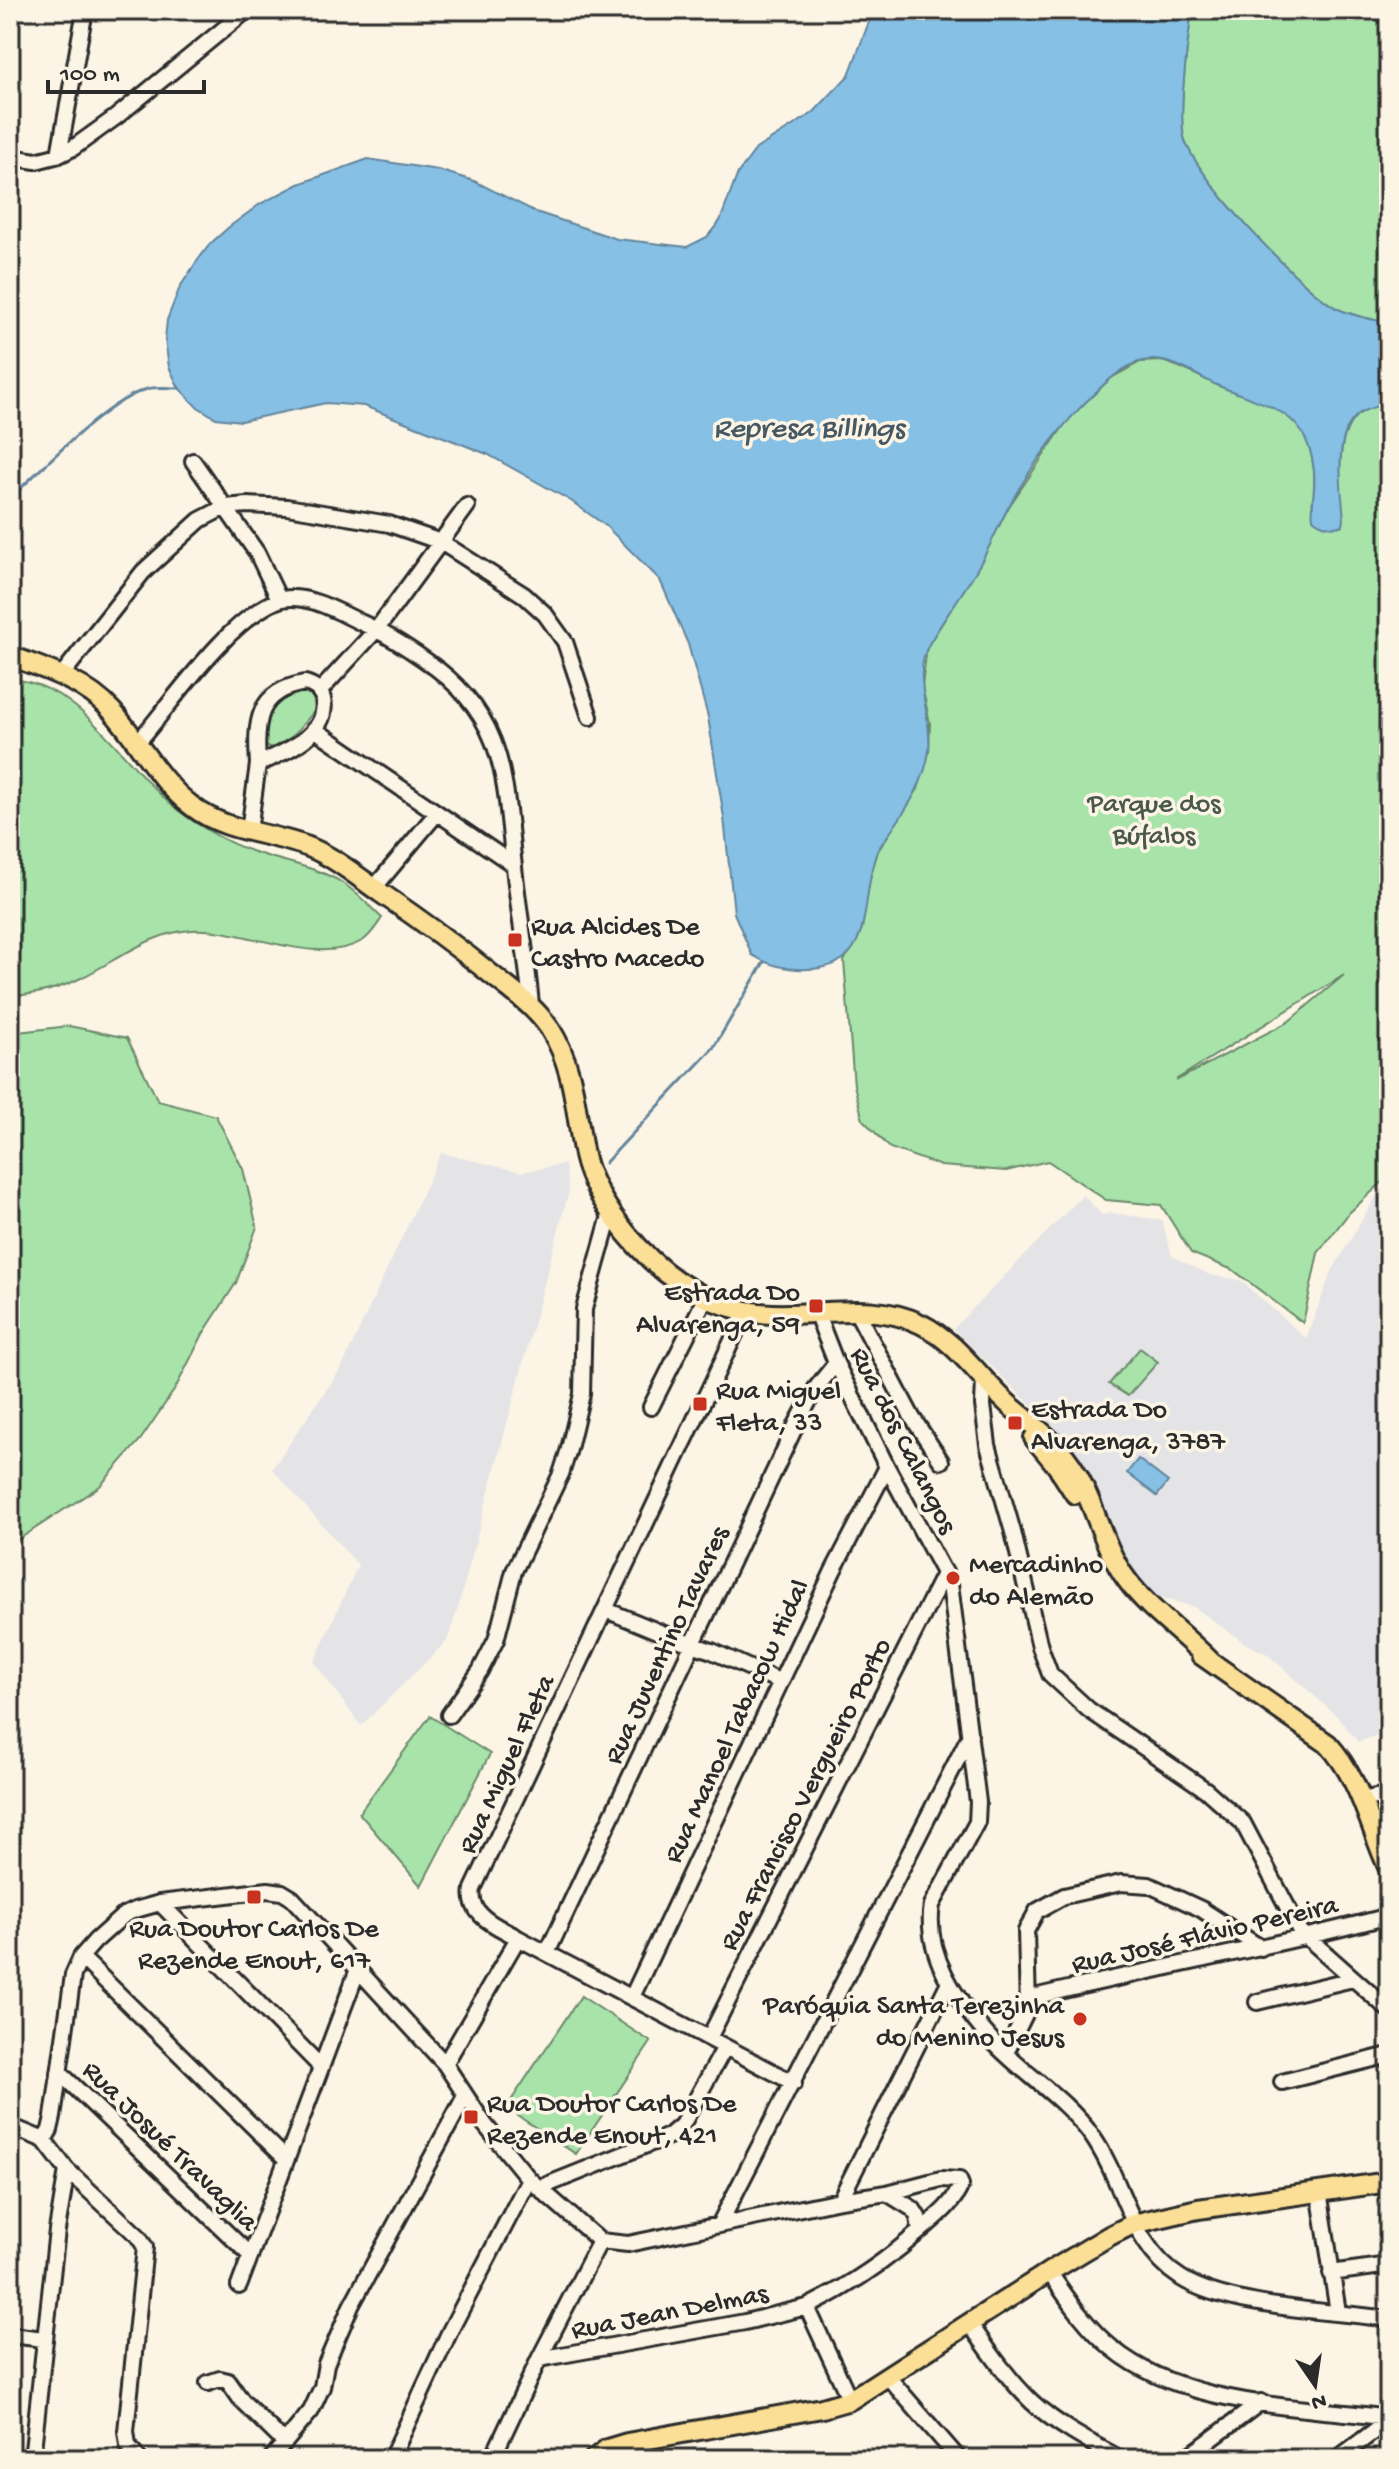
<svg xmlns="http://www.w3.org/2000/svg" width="1399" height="2469" font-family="'Gochi Hand',sans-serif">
	<rect width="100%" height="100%" fill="#fcf5e5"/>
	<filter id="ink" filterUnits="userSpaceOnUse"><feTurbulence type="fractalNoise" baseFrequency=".0125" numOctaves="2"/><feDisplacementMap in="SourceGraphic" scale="16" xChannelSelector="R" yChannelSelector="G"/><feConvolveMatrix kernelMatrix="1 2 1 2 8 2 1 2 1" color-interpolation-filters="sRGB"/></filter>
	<g filter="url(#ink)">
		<path fill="#e4e4e7" d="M441,1153l80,19 44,-8 4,27 -111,417 -11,33 -86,85 -47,-64 44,-97 -86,-96 70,-102z
			M1389,1192v539l-31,11 -21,-26 -70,-62 -21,-10 -52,-37 -42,-11 -14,-8 -20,-33 -35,-92 -24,-31 -106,-103 130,-134 19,20 9,-2 51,7 10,36 38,19 30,5 66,58 25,-65 45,-77z"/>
		<path fill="#a8e4aa" stroke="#6a886a" stroke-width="2" fill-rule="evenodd" d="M1192,10h197v313c-17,-4 -38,-7 -53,-15 -35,-19 -143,-133 -152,-171 -6,-27 4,-97 8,-127z
			M1161,361c25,6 40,18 63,27 17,7 37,11 53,19 36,19 41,64 35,100l28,-27c0,-23 1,-58 24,-70 8,-3 17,-5 25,-7v773l-40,37 -31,40 -15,70 -70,-53 -42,-17 -30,-48 -55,-5 -58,-39 -42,10 -65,-5 -51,-18 -27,-28 -9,-35 -10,-124 18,-32 8,-51 8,-27 40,-62 11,-37 1,-29 -8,-37 5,-39 54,-85 27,-54 61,-90 42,-40 29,-16zM1344,975l-56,47 -111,58v-1z
			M10,679c73,4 116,91 169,132 23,17 48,32 75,41 28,10 60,14 87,30 15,9 28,24 41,36 -5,7 -12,19 -20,23 -46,27 -120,-14 -169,-11 -43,2 -75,30 -112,48 -22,11 -47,17 -71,18z
			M308,689l7,1 3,17 -25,29 -18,12 -12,-2c3,-33 8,-54 45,-57z
			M69,1026l58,12 31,63 58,15 27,53 14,58 -21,56 -33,51 -28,55 -34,50 -41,47 -90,59v-512z
			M1140,1348l18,14 -30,34 -19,-12z
			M430,1716l60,38 -69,132 -62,-73z
			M581,1996l70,46 -75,112 -70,-46z"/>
		<path fill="#86c0e5" stroke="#62849b" stroke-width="2" d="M868,10h324c-4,29 -14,100 -8,127 9,38 117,152 152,171 15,8 36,11 53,15v80c-8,2 -17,4 -25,8 -34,16 -22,79 -20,109l-1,5c-10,4 -22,1 -30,-6 -2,-16 3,-32 1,-48 -6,-59 -43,-64 -90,-83 -27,-10 -53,-35 -85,-26 -16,5 -32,19 -44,31 -35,33 -64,73 -87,115 -10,18 -17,37 -27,54 -15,28 -36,54 -52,82 -18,33 4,72 0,107 -4,29 -19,53 -35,76 -5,8 -13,16 -17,25 -18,44 1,116 -68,117 -21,1 -39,-3 -57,-14l-18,-42 -10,-95 -16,-101 -20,-73 -28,-64 -54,-54 -35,-25 -84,-47 -123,-48 -38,-3 -85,18 -25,-3 -20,-12 -17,-18 -10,-21 -4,-27 2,-20 13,-33 15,-23 15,-20 19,-17 31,-23 39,-20 69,-25 70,11 36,11 62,31 81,27 70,8 20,-10 13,-16 18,-48 18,-24 57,-36 36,-38 21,-56z
			M1138,1459l30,23 -11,14 -30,-23z"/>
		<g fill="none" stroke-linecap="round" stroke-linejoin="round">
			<path stroke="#62849b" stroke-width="3" d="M10,498c35,-31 94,-96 137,-109 9,-3 22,-1 32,-1
				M605,1163l109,-116 50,-85"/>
			<defs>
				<path id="minor" d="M59,155l26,-145
					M10,157l26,4 23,-6 14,-7 43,-31 131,-107
					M193,461l64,92 22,46
					M61,676l82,-104 57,-52 25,-13 22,-2 40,2 102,17 52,18 83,53 21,19 20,28 25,75
					M305,683c8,2 16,7 18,16 7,36 -40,54 -65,65 -3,-42 -1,-73 47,-81z
					M320,691l57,-62 90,-123
					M314,729l200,136
					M137,743c37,-42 88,-120 139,-142 26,-11 63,11 86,22 23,10 43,23 63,37 82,56 79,117 89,207 5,46 13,92 17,138
					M249,831l9,-67
					M374,888l63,-75
					M746,1311l-273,578c-5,28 25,37 45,49l276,145
					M856,1311l56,106 29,44
					M816,1312l20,51 51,104 63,117 28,218 -1,20 -45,83c-8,47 24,95 55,130 32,37 76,60 105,101 33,47 38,110 89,142 47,30 151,33 208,41
					M984,1380l-1,25 5,40 25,87 27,115 10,27 39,36 117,80 37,33 57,108 89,79
					M651,1407l55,-110
					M606,1610l68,28 38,13 69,31
					M449,1715l31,-44 16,-31 18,-69 47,-97 8,-25 13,-55 2,-85 27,-97
					M1362,1800l27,-6
					M160,1903l160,163
					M547,1953l250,-530 19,-35 20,-25
					M81,1957l204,201
					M632,1997l201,-426 54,-104
					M1030,1998c119,-29 240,-50 359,-82
					M1257,2002l96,-23
					M709,2038l236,-466
					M1006,2053l22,-45 -2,-77 11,-20 27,-15 57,-13 28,2 52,24 60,39
					M445,2064l73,-126
					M59,2072l191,183
					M1282,2082l107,-27
					M10,2126l34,14 23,30 -10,60 -25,229
					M44,2140l6,-10 3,-13 20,-142 8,-18 14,-16 29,-26 11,-5 25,-7 108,-13 14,2 10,6 153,166 40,61 44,54 71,62 28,3 212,-44 47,-7 26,16 5,8 2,14c-34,30 -72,56 -113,76l43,93
					M67,2170l71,66 7,11 -19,184 2,14 11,14
					M539,2188l130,-52 13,-11 43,-78
					M1319,2191l19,121
					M887,2193l54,-14 18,1 2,5c-8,20 -26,33 -41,46
					M840,2200l109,-218
					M719,2225l251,-490
					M1049,2272c19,27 37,55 63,76 71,59 189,58 277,70
					M1331,2273l58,-8
					M239,2286l119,-317
					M970,2324c19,27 38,55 62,78 26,24 59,41 89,57
					M10,2335l34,4
					M539,2359l206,-37 62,-15
					M888,2377l71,82
					M208,2383l12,-4 8,2 14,20 43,42
					M271,2459l40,-48 11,-24 4,-23 25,-58 114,-210
					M391,2459l59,-128 79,-152
					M492,2459l47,-100 61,-118
					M1185,2459l76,-57
					M1337,2459l52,-39"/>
				<path id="major" d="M10,656c36,13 76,26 102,55 28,31 47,71 81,96 34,26 79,25 118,41 26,11 47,29 70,45 40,27 78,55 115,85 20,16 39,29 54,51 24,37 25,79 33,121 7,43 48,95 82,122 30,24 69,41 108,42 50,2 100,-13 148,10 38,19 61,58 93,85 24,20 47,37 63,65 19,34 27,75 50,106 21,29 58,55 84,82
					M1034,1438l23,28 18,28
					M1201,1655l127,89c33,36 41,82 61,125
					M594,2459l13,-10 20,-6 195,-35 28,-8 199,-128 60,-36 24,-12 65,-15 191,-27"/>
			</defs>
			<use href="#minor" stroke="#2b2b2b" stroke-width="20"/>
			<use href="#major" stroke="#2b2b2b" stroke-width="24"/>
			<use href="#minor" stroke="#fcf5e5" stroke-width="14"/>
			<use href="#major" stroke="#fbdf96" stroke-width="18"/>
		</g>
	</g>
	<g fill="#c8321e" stroke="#fcf5e5" stroke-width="3">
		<rect x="507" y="932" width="16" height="16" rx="4"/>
		<rect x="808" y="1298" width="16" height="16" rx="4"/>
		<rect x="692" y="1396" width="16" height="16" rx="4"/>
		<rect x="1007" y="1415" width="16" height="16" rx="4"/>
		<circle cx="953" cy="1578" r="8"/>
		<rect x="246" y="1889" width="16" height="16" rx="4"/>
		<circle cx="1080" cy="2019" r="8"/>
		<rect x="463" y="2109" width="16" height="16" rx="4"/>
	</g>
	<g text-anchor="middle" stroke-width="7" stroke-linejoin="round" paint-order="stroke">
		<g font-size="28" fill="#4a594b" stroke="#fcf5e5">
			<text x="1154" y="811">Parque dos<tspan x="1154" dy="32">Búfalos</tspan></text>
		</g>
		<g font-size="28" fill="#2b2b2b" stroke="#fcf5e5" text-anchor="start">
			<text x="531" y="934">Rua Alcides De<tspan x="531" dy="32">Castro Macedo</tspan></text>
			<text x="800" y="1300" text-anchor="end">Estrada Do<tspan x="800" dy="32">Alvarenga, 59</tspan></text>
			<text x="716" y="1398">Rua Miguel<tspan x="716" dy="32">Fleta, 33</tspan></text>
			<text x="1031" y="1417">Estrada Do<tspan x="1031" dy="32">Alvarenga, 3787</tspan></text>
			<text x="969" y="1572">Mercadinho<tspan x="969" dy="32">do Alemão</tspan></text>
			<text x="254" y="1936" text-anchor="middle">Rua Doutor Carlos De<tspan x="254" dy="32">Rezende Enout, 617</tspan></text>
			<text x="1064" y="2013" text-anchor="end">Paróquia Santa Terezinha<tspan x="1064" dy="32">do Menino Jesus</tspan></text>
			<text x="487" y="2111">Rua Doutor Carlos De<tspan x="487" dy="32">Rezende Enout, 421</tspan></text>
		</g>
		<g font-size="28" fill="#2b2b2b" stroke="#fcf5e5">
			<text transform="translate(906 1439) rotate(63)" y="10">Rua dos Calangos</text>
			<text transform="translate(664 1644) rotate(-65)" y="10">Rua Juventino Tavares</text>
			<text transform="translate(734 1720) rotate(-65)" y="10">Rua Manoel Tabacow Hidal</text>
			<text transform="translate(504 1763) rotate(-65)" y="10">Rua Miguel Fleta</text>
			<text transform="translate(803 1793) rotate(-63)" y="10">Rua Francisco Vergueiro Porto</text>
			<text transform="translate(1204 1932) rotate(-13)" y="10">Rua José Flávio Pereira</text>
			<text transform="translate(172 2144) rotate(44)" y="10">Rua Josué Travaglia</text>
			<text transform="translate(669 2309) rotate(-11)" y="10">Rua Jean Delmas</text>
		</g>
		<g font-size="30" font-style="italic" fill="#465863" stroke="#fcf5e5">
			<text x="809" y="436">Represa Billings</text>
		</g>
	</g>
	<rect width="1399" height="2469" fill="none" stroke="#fcf5e5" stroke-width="40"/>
	<rect x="20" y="20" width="1359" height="2429" fill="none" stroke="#2b2b2b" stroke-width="3" filter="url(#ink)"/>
	<g transform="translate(1315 2385) rotate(167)" stroke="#fcf5e5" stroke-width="6" paint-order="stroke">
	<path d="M0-6L14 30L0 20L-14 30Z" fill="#2b2b2b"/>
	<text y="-12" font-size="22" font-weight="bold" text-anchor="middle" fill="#2b2b2b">N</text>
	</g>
	<path d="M48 80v12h156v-12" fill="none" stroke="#2b2b2b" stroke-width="4"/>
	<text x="60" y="80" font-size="24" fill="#2b2b2b" stroke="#fcf5e5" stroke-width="6" paint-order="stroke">100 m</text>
</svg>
